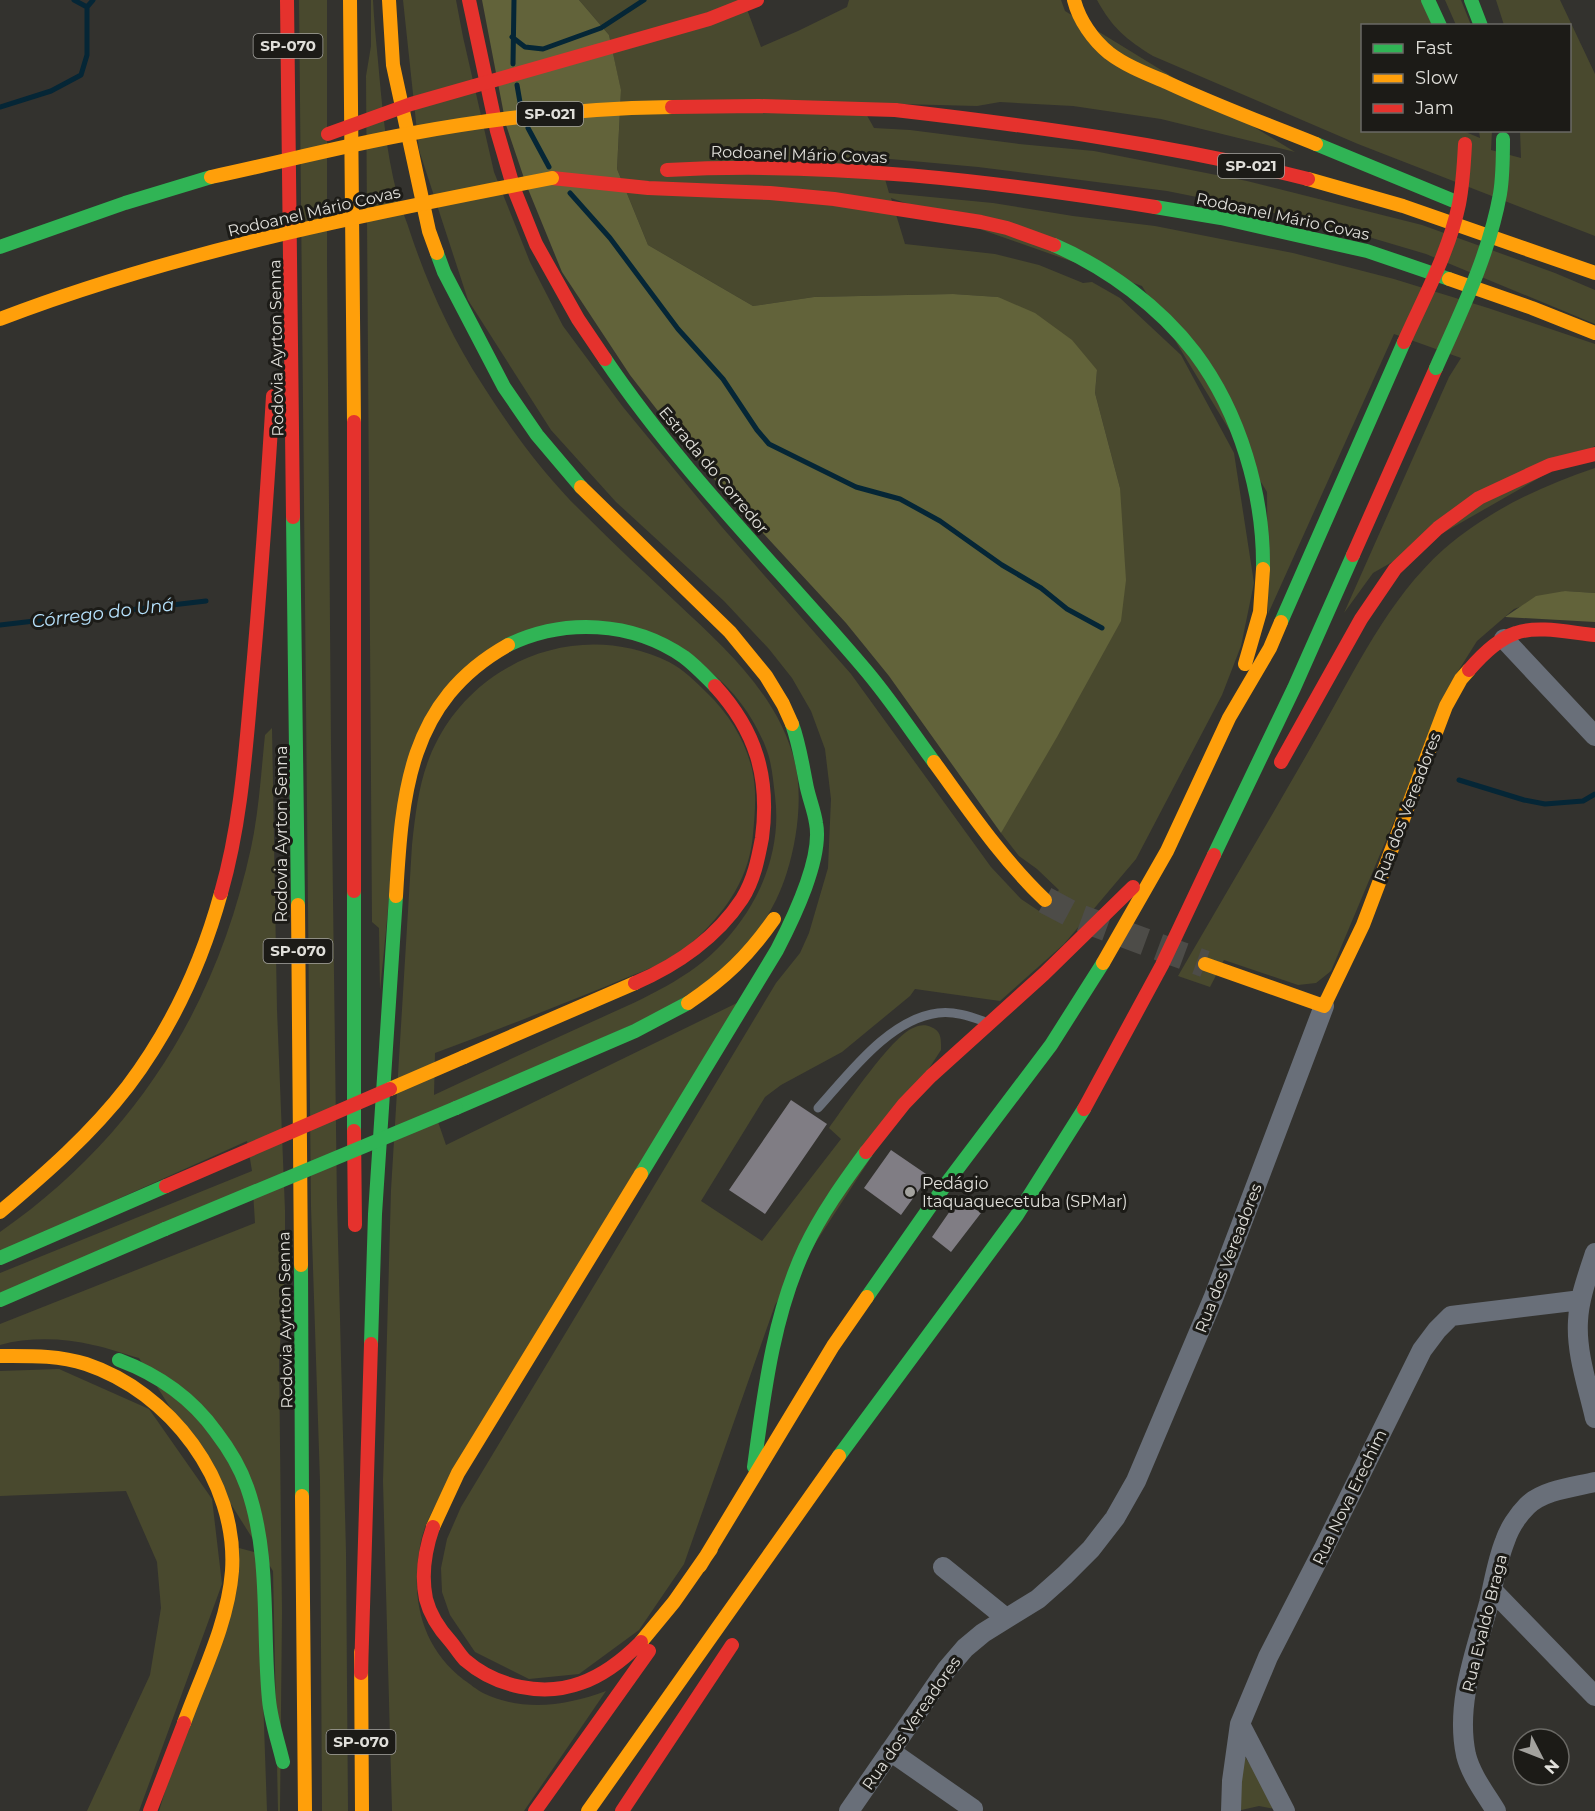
<svg xmlns="http://www.w3.org/2000/svg" width="1595" height="1811" font-family="Montserrat,sans-serif">
	<rect width="100%" height="100%" fill="#33322e"/>
	<path fill="#49492e" d="M299,0h28v260l4,486 6,456 9,350 2,259h-26l-2,-330 -9,-274z
		M371,0h2c1,20 3,41 5,61 4,45 8,90 19,133 4,14 10,28 14,41 18,53 41,103 71,149 29,46 63,92 102,130 30,30 62,60 93,89 49,46 102,93 118,160 8,33 2,78 -8,109 -22,71 -77,114 -140,146l-212,95 11,32 293,-143c-75,122 -150,244 -224,367 -22,36 -44,72 -64,108 -11,20 -25,42 -30,64 -11,53 -2,104 43,139 6,4 13,10 19,13 40,19 83,13 123,-2l-82,120h-132l-9,-330 8,-291 21,-345c4,-37 8,-73 26,-106 44,-82 145,-119 231,-77 14,7 27,20 38,31 22,21 38,47 45,76 5,21 3,44 1,65 -3,41 -25,75 -55,103 -6,5 -12,12 -18,16 -20,13 -51,23 -73,33 -57,23 -115,46 -172,67l-1,42c50,-24 101,-47 151,-70 48,-22 102,-43 138,-82 37,-40 59,-92 52,-147 -2,-16 -3,-33 -9,-48 -39,-102 -160,-147 -257,-98 -12,6 -26,13 -37,22 -14,12 -26,27 -37,42 -10,15 -20,32 -26,49 -11,34 -14,74 -18,110 -3,39 -7,78 -11,117l-1,-62 -7,-6 -6,-846 5,-30z
		M403,0h53l7,37 31,135 36,90 33,64 60,81 98,119 130,148 140,193 30,32 18,12 20,-21 -22,-21 -18,-13 -18,-23 119,-345 -25,-95 2,-23 -99,-73 -45,-3 -139,3 -61,9 -105,-61 -31,-76 4,-78 -12,-56 -30,-35h174l-8,4 16,43 37,-16 49,-24 2,-7h212l4,11 230,141 -134,-33 -88,-13 -73,-4 -23,4 -117,-3 14,25 36,2 109,14 75,7 153,30 175,44 133,48 40,17v34l-169,-70 -81,-24 -88,-21 -90,-18 -189,-24 -99,-9 10,35 104,10 80,13 82,10 138,27 101,26 94,29 107,36v102l-222,127 -29,40 105,-236 12,-19 -67,-24 -126,280 -1,-122 -125,-206 -251,-88 14,46 90,10 44,11 44,18 9,-1 28,16 61,57 53,98 20,130 -13,63 -19,49 -86,164 -72,85 -64,57 -85,-12 -5,7 -68,56 -61,33 -16,12 -64,104 61,40 79,-102 -12,-11c16,-22 62,-91 84,-100 5,-3 13,-4 18,-1 11,4 10,13 10,23l-166,255 -91,259 -45,66 -60,44 -50,5 -54,-27 -25,-37 -8,-23 -1,-24 6,-29 14,-32 315,-524 24,-30 9,-20 19,-65 3,-69 -6,-50 -14,-38 -19,-33 -23,-29 -45,-48 -108,-99 -65,-72 -83,-130 -49,-150z
		M1097,0h327l13,25 -75,1v104l101,1 17,7 -1,-7h13l-1,19 30,8 -1,-27 50,-1v-104l-66,-1 -8,-25h64l35,74v162l-237,-92 -205,-88c-27,-17 -40,-27 -56,-56z
		M1445,0h16l10,25h-15z
		M1595,468v125l-30,-2 -51,18 -37,32 -22,35 -124,295 -15,12 -18,2 -74,-25 -14,27 -32,-11c47,-81 95,-162 141,-243 37,-64 69,-134 125,-184 44,-38 97,-63 151,-81z
		M272,728l5,282 8,200v59l-6,91 3,252 -2,199h-2l-5,-240 -134,-213c-15,-4 -30,-10 -46,-13 -29,-7 -64,-8 -93,0v-21l255,-101 -2,-32 -253,105v-23l252,-102 -5,-30 -247,111v-20c135,-94 216,-224 251,-384 8,-37 10,-75 14,-113z
		M59,1369l90,40 63,90 10,85 -83,227h-52l63,-136 11,-67 -4,-46 -31,-71 -126,5v-125z
		M239,1548l19,5 9,258h-108z
		M1241,1751l39,59 -21,-4 -22,5z"/>
	<path fill="#62633a" d="M482,0h97l30,35 12,55 -4,79 31,76 105,61 61,-9 139,-3 45,3 37,16 37,27 25,30 -2,23 25,95 6,92 -5,41 -64,116 -56,96 -112,-157 -43,-53 -122,-132 -59,-71 -35,-45 -68,-103 -36,-88 -20,-59z
		M1565,591l30,2v29l-90,-5 31,-21z"/>
	<g fill="none" stroke-linecap="round" stroke-linejoin="round">
		<path stroke="#052636" stroke-width="5" d="M74,0l13,7
			M512,37l13,10 18,2 58,-21 43,-28
			M513,64l1,-64
			M517,85l4,23
			M0,107l51,-16 30,-16 6,-20v-48l6,-7
			M528,128l21,39
			M570,193l40,45 68,91 45,50 34,51 12,14 87,43 44,12 40,22 62,44 39,23 26,21 35,19
			M0,625l206,-24
			M1459,780l65,20 21,4 38,-3 12,-7"/>
	</g>
	<path fill="#807d84" d="M791,1100l36,24 -62,90 -36,-24z
		M891,1150l38,26 -28,39 -37,-27z
		M959,1198l22,15 -30,39 -19,-15z"/>
	<g fill="none" stroke-linecap="round" stroke-linejoin="round">
		<path stroke="#4d4c48" stroke-width="27" stroke-dasharray="27 14" stroke-linecap="butt" d="M1045,900l30,16 130,48"/>
		<path stroke="#696f79" stroke-width="9" d="M818,1108c31,-34 71,-89 120,-95 16,-2 31,3 45,8"/>
		<path stroke="#696f79" stroke-width="20" d="M1504,639l91,97
			M1595,1253c-7,22 -16,45 -17,68 -2,32 10,66 17,97
			M943,1567l63,51
			M1492,1590l103,106
			M1240,1724l45,87
			M890,1751l83,58
			M849,1811l98,-142 18,-21 18,-15 55,-34 27,-24 26,-26 24,-31 21,-37 77,-182 111,-293
			M1231,1811l1,-30 8,-57 28,-67 56,-109 98,-198 15,-20 14,-14 130,-16
			M1496,1811c-11,-18 -25,-36 -30,-56 -11,-51 10,-104 23,-152 5,-21 8,-42 16,-62 4,-12 13,-26 22,-35 16,-16 47,-19 68,-24"/>
		<path stroke="#30b455" stroke-width="14" d="M1428,0l12,26
			M1471,0l10,26
			M1316,144l138,57
			M1155,207l66,11 146,33 82,28
			M1054,245c53,23 106,62 141,108 45,60 69,142 68,216
			M0,247l125,-44 86,-26
			M437,253l7,19 60,115 33,48 44,52
			M605,359c75,111 171,206 258,308 26,30 48,64 71,95
			M293,517l5,388
			M1281,622l123,-280
			M508,645c56,-27 124,-24 176,12 11,8 21,19 31,29
			M1214,855l80,-167 59,-133
			M354,891v240
			M456,1108l179,-77 53,-28
			M641,1174l136,-224c16,-31 46,-92 39,-127 -2,-14 -8,-27 -10,-40 -4,-20 -7,-40 -14,-59
			M0,1258l166,-72
			M301,1265l1,231
			M867,1297l79,-113 105,-139 52,-82
			M0,1300l165,-71
			M371,1344l4,-130 21,-318
			M119,1360c40,15 72,37 97,72 13,17 24,35 31,55 24,68 15,142 22,213 2,21 9,41 14,62
			M839,1456l178,-241 67,-106
			M754,1467c10,-73 19,-151 51,-219 16,-34 39,-66 61,-96"/>
		<path stroke="#ff9f0a" stroke-width="14" d="M350,0l4,422
			M389,0l4,65 36,166 8,22
			M1074,0c5,20 19,40 35,53 17,13 38,21 57,29 49,23 100,42 150,62
			M1308,179l95,27 192,67
			M1449,279l83,29 63,25
			M581,487l149,145 36,44 17,28 9,20
			M1245,664l15,-52 3,-43
			M934,762c35,48 68,97 111,138
			M396,896c6,-103 12,-195 112,-251
			M298,905l3,360
			M1103,963l64,-112 62,-133 41,-70 11,-26
			M1205,964l119,42 39,-81 83,-219 15,-27 8,-9
			M688,1003c37,-25 60,-47 86,-84
			M464,1057l171,-74
			M0,1212c45,-38 91,-78 128,-126 43,-57 74,-124 93,-193
			M0,1356c30,0 57,-1 86,8 84,28 152,117 146,207 -4,52 -30,103 -48,152
			M302,1496l3,315
			M433,1527l25,-54 183,-299
			M700,1566l133,-220 34,-49
			M641,1642l33,-40 37,-53
			M361,1652l1,159
			M588,1811l251,-355"/>
		<path stroke="#e5322d" stroke-width="14" d="M287,0l6,517
			M469,0l28,131 17,58 22,55 42,75 27,40
			M895,110c139,16 277,35 413,69
			M667,170c164,-9 326,11 488,37
			M552,178l96,10 122,5 64,6 147,23 26,6 47,17
			M354,422v469
			M1353,555l83,-187
			M1469,670c12,-14 29,-31 47,-37 22,-8 56,0 79,2
			M1281,762l80,-143 34,-50 43,-41 41,-30 71,-33 45,-11
			M221,893c19,-66 24,-134 30,-202 9,-98 16,-197 22,-295
			M635,983c42,-18 82,-46 107,-84 12,-19 16,-40 20,-61 8,-61 -6,-107 -47,-152
			M1084,1109l78,-144 52,-110
			M354,1131l1,94
			M866,1152l38,-48 27,-28 113,-102 89,-87
			M433,1527c-8,23 -12,48 -7,72 4,16 14,31 25,43 5,6 9,13 14,18 31,27 78,37 116,23 23,-8 43,-24 60,-41
			M361,1673l10,-329
			M150,1811l34,-88
			M535,1811l114,-160
			M622,1811l110,-166"/>
		<path stroke="#30b455" stroke-width="14" d="M1436,368c25,-56 53,-113 64,-174 3,-18 3,-37 3,-55
			M165,1229l291,-121"/>
		<path stroke="#ff9f0a" stroke-width="14" d="M211,177c66,-14 131,-31 197,-43 86,-16 177,-26 264,-27
			M0,319c177,-68 366,-105 552,-141
			M390,1089l74,-32"/>
		<path stroke="#e5322d" stroke-width="14" d="M672,107l87,-1 136,4
			M328,134l83,-30 298,-85 48,-19
			M1404,342c20,-45 45,-90 55,-138 4,-20 5,-40 6,-60
			M166,1186l224,-97"/>
	</g>
	<circle fill="#a3a29e" stroke="#1c1b17" stroke-width="2" cx="910" cy="1192" r="6"/>
	<g text-anchor="middle" stroke-width="6" stroke-linejoin="round" paint-order="stroke">
		<g fill="#1c1b17" stroke="#a5a4a0" stroke-width="1.5">
			<rect x="253.5" y="34" width="69" height="24" rx="4.5"/>
			<rect x="517" y="102" width="66" height="24" rx="4.5"/>
			<rect x="1218" y="154" width="66" height="24" rx="4.5"/>
			<rect x="263.5" y="939" width="69" height="24" rx="4.5"/>
			<rect x="326.5" y="1730" width="69" height="24" rx="4.5"/>
		</g>
		<g font-size="15" font-weight="bold" fill="#e0dfda">
			<text x="288" y="51">SP-070</text>
			<text x="550" y="119">SP-021</text>
			<text x="1251" y="171">SP-021</text>
			<text x="298" y="956">SP-070</text>
			<text x="361" y="1747">SP-070</text>
		</g>
		<g font-size="16" fill="#e0dfda" stroke="#1c1b17">
			<text transform="translate(799 154) rotate(2)" y="6">Rodoanel Mário Covas</text>
			<text transform="translate(314 211) rotate(-13)" y="6">Rodoanel Mário Covas</text>
			<text transform="translate(1283 216) rotate(12)" y="6">Rodoanel Mário Covas</text>
			<text transform="translate(276 348) rotate(-91)" y="6">Rodovia Ayrton Senna</text>
			<text transform="translate(714 470) rotate(50)" y="6">Estrada do Corredor</text>
			<text transform="translate(1407 807) rotate(-69)" y="6">Rua dos Vereadores</text>
			<text transform="translate(281 834) rotate(-90)" y="6">Rodovia Ayrton Senna</text>
			<text transform="translate(1228 1258) rotate(-69)" y="6">Rua dos Vereadores</text>
			<text transform="translate(285 1320) rotate(-91)" y="6">Rodovia Ayrton Senna</text>
			<text transform="translate(1349 1497) rotate(-64)" y="6">Rua Nova Erechim</text>
			<text transform="translate(1484 1623) rotate(-76)" y="6">Rua Evaldo Braga</text>
			<text transform="translate(911 1723) rotate(-55)" y="6">Rua dos Vereadores</text>
		</g>
		<g font-size="16" fill="#e0dfda" stroke="#1c1b17" text-anchor="start">
			<text x="922" y="1189">Pedágio<tspan x="922" dy="18">Itaquaquecetuba (SPMar)</tspan></text>
		</g>
		<g font-size="18" font-style="italic" fill="#b6e2fd" stroke="#1c1b17">
			<text transform="translate(103 613) rotate(-7)" y="6">Córrego do Uná</text>
		</g>
	</g>
	<rect x="1361" y="24" width="210" height="108" fill="#1c1b17" stroke="#6a6965" stroke-width="1.5"/>
	<rect x="1373" y="44" width="30" height="9" fill="#30b455" stroke="#6a6965" stroke-width="1.5"/>
	<text x="1415" y="54" font-size="18" fill="#e0dfda">Fast</text>
	<rect x="1373" y="74" width="30" height="9" fill="#ff9f0a" stroke="#6a6965" stroke-width="1.5"/>
	<text x="1415" y="84" font-size="18" fill="#e0dfda">Slow</text>
	<rect x="1373" y="104" width="30" height="9" fill="#e5322d" stroke="#6a6965" stroke-width="1.5"/>
	<text x="1415" y="114" font-size="18" fill="#e0dfda">Jam</text>
	<g transform="translate(1541 1757) rotate(132)"><circle r="28" fill="#1c1b17" stroke="#6a6965" stroke-width="1.5"/>
	<path d="M0-4.5L10 22L0 15L-10 22Z" fill="#a3a29e"/>
	<text y="-9" font-size="16" font-weight="bold" text-anchor="middle" fill="#e0dfda">N</text>
	</g>
</svg>
